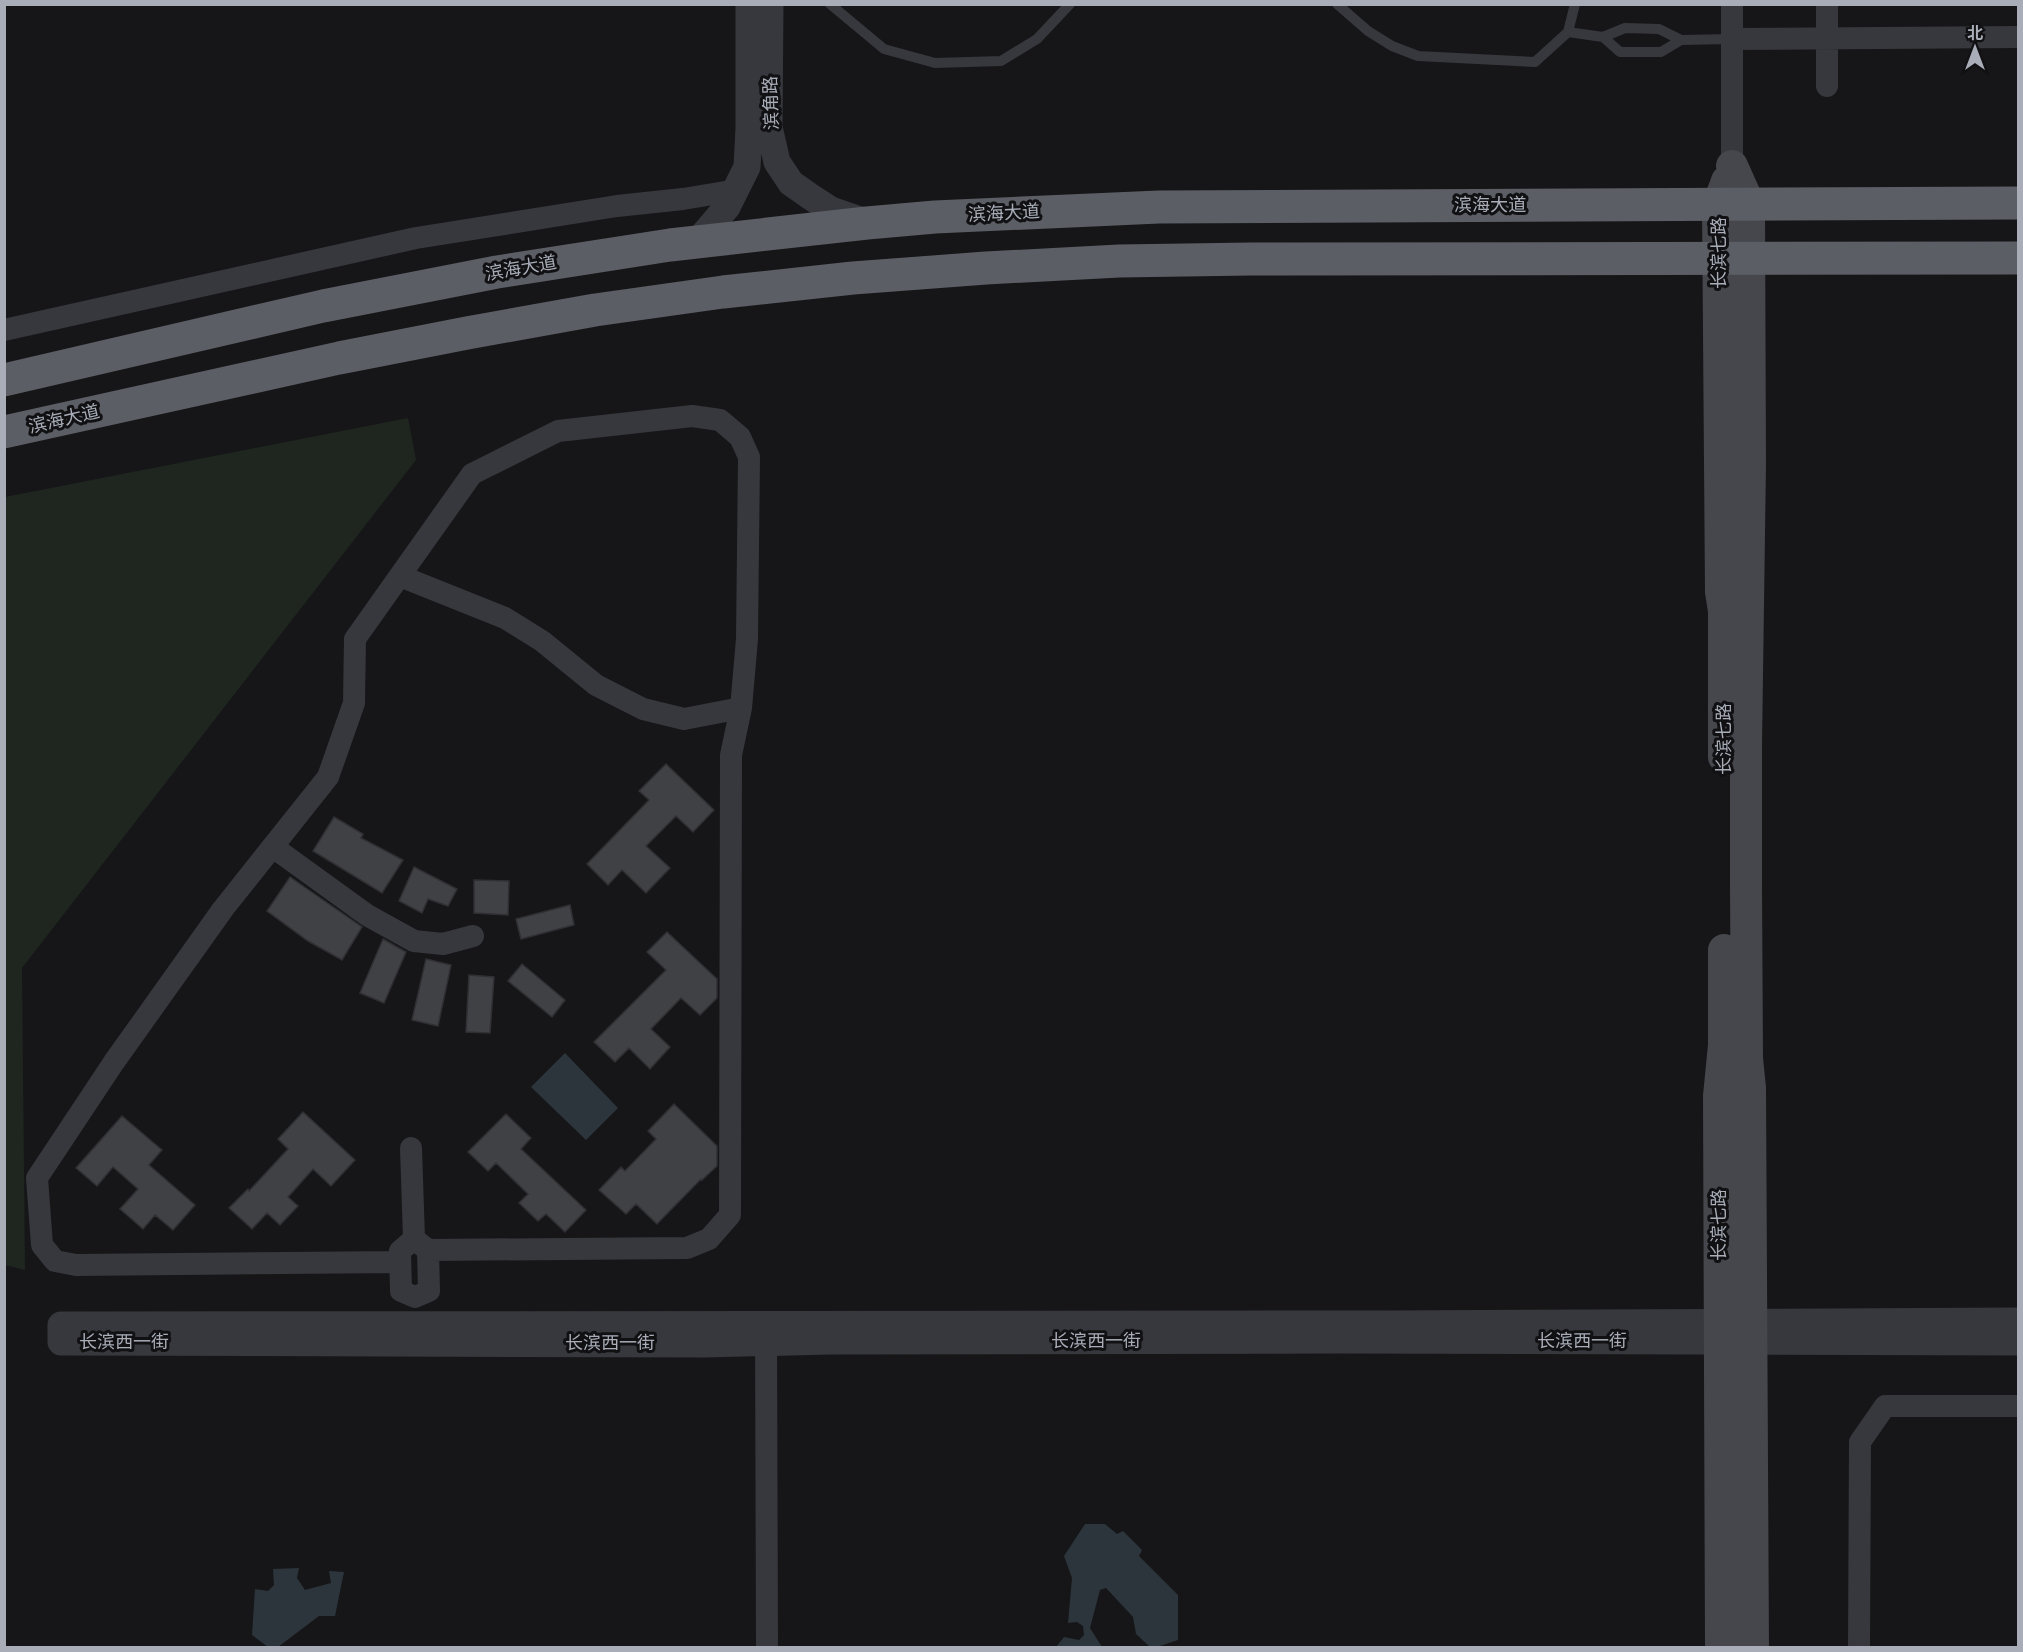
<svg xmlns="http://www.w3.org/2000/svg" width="2023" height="1652" font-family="Rubik,'Noto Sans SC',sans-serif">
	<rect width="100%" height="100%" fill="#161618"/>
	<path fill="#1e261f" d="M408,418l8,42 -394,508 3,302 -20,-5v-768z"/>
	<path fill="#2c353c" d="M565,1053l53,55 -32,32 -55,-53z
		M1085,1524h20l12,10 6,-3 19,19 -3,6 39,39v45l-21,7h-7l-14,-13 -3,-17 -27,-29 -6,2 -10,38 12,19h-46l8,-10 15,3 5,-5 -1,-9 -6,-4 -9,1 4,-45 -8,-22z
		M299,1568l-2,10 8,12 26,-7 -2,-12 15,1 -9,44h-16l-41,31h-10l-16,-12 3,-46 13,2 6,-6 -1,-16z"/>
	<path fill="#404145" stroke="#303034" stroke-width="1.5" d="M666,764l48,46 -21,22 -17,-16 -30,30 24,22 -24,25 -24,-23 -14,15 -21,-21 62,-64 -10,-9z
		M334,817l29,17 -2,4 42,22 -21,33 -69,-42z
		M414,867l43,22 -9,17 -20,-7 -6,14 -23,-12z
		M290,877l72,50 -20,33 -34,-19 -41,-30z
		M474,880l35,1 -1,34 -34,-2z
		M570,905l4,20 -53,14 -5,-20z
		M667,932l50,47v19l-17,17 -19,-17 -30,31 19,18 -20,22 -21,-21 -14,14 -21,-20 72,-72 -19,-18z
		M383,939l23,13 -22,51 -24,-10z
		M426,959l25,6 -13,61 -26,-6z
		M522,964l43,36 -13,17 -44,-36z
		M469,975l25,2 -4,56 -24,-1z
		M674,1104l43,42v20l-15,14 -1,-1 -44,45 -21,-20 -10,10 -27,-24 22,-23 4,4 31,-32 -8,-8z
		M303,1112l52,48 -24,26 -18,-17 -25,28 10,9 -18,19 -13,-12 -15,16 -23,-21 19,-19 1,2 39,-42 -10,-10z
		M506,1114l25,24 -10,11 65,61 -21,22 -19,-18 -8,7 -19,-18 9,-9 -32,-31 -8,8 -20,-19z
		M122,1116l40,34 -13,15 46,40 -22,25 -18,-15 -12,14 -23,-20 18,-20 -25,-22 -16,19 -21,-18z"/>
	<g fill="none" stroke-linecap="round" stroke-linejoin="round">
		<path stroke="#37383d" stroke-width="10" d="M830,4l54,45 51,14 66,-2 36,-22 33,-35
			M1337,4l31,27 24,15 26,10 117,6 33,-30 7,-28
			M1568,32l35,5 22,-9 34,1 22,11 -20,12h-41l-17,-15
			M1681,40l51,-1"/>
		<path stroke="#37383d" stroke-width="22" d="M1732,39l286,-2
			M1827,86v-82
			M1732,166v-162
			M4,330l412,-92 201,-32 66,-7 54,-9
			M400,576l105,42 37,23 54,44 47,24 41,10 57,-11
			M273,847l94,68 47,26 29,3 30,-8
			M411,1148l3,91
			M414,1239l14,11 1,41 -14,6 -14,-6 -1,-40z
			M400,1262l-324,3 -21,-4 -13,-16 -5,-67 77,-116 109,-153 105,-132 26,-74 1,-64 117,-165 86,-43 134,-15 28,4 20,17 9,20 -2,182 -6,69 -10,47 -1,460 -21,24 -22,9 -259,2
			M766,1326l1,322
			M1859,1648l1,-206 25,-36h133"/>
		<path stroke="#37383d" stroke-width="27" d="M770,4l-1,123 8,35 14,21 20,14 20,13 35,12
			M698,241l29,-34 20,-40 2,-39v-124
			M2018,1321l-631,3 -1326,1v17l644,2 125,-3 511,-1 677,2"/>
		<path stroke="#45474d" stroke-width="32" d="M1732,166l17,38 1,260 -4,281v142l1,171 3,30 3,560
			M1724,757v-146l-3,-19 -3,-387 9,-24
			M1721,1648l-2,-552 5,-51v-95"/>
		<path stroke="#5b5e65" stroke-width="33" d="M4,380l319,-74 174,-34 173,-27 197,-22 68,-6 224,-10 859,-4
			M4,432l335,-74 128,-25 128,-23 128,-18 130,-14 133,-10 133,-7 132,-2 767,-1"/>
	</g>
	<g text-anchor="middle" stroke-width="6" stroke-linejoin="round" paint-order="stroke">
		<g font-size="18" fill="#a8adb8" stroke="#111113">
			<text transform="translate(771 103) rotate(-92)" y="6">滨角路</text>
			<text x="1490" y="211">滨海大道</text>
			<text transform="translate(1004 213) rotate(-3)" y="6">滨海大道</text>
			<text transform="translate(1719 253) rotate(-90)" y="6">长滨七路</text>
			<text transform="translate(521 268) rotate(-10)" y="6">滨海大道</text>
			<text transform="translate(64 419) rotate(-13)" y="6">滨海大道</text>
			<text transform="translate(1724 739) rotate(-90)" y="6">长滨七路</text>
			<text transform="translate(1719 1225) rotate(-90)" y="6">长滨七路</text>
			<text x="1096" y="1347">长滨西一街</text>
			<text x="1582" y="1347">长滨西一街</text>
			<text x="124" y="1348">长滨西一街</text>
			<text x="610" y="1349">长滨西一街</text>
		</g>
	</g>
	<rect width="2023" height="1652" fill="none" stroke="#a8adb8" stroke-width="12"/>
	<g transform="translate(1975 48)" stroke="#111113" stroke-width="4.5" paint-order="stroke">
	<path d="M0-4.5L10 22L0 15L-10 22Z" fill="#a8adb8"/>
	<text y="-9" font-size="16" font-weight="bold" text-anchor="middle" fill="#a8adb8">北</text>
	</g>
</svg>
